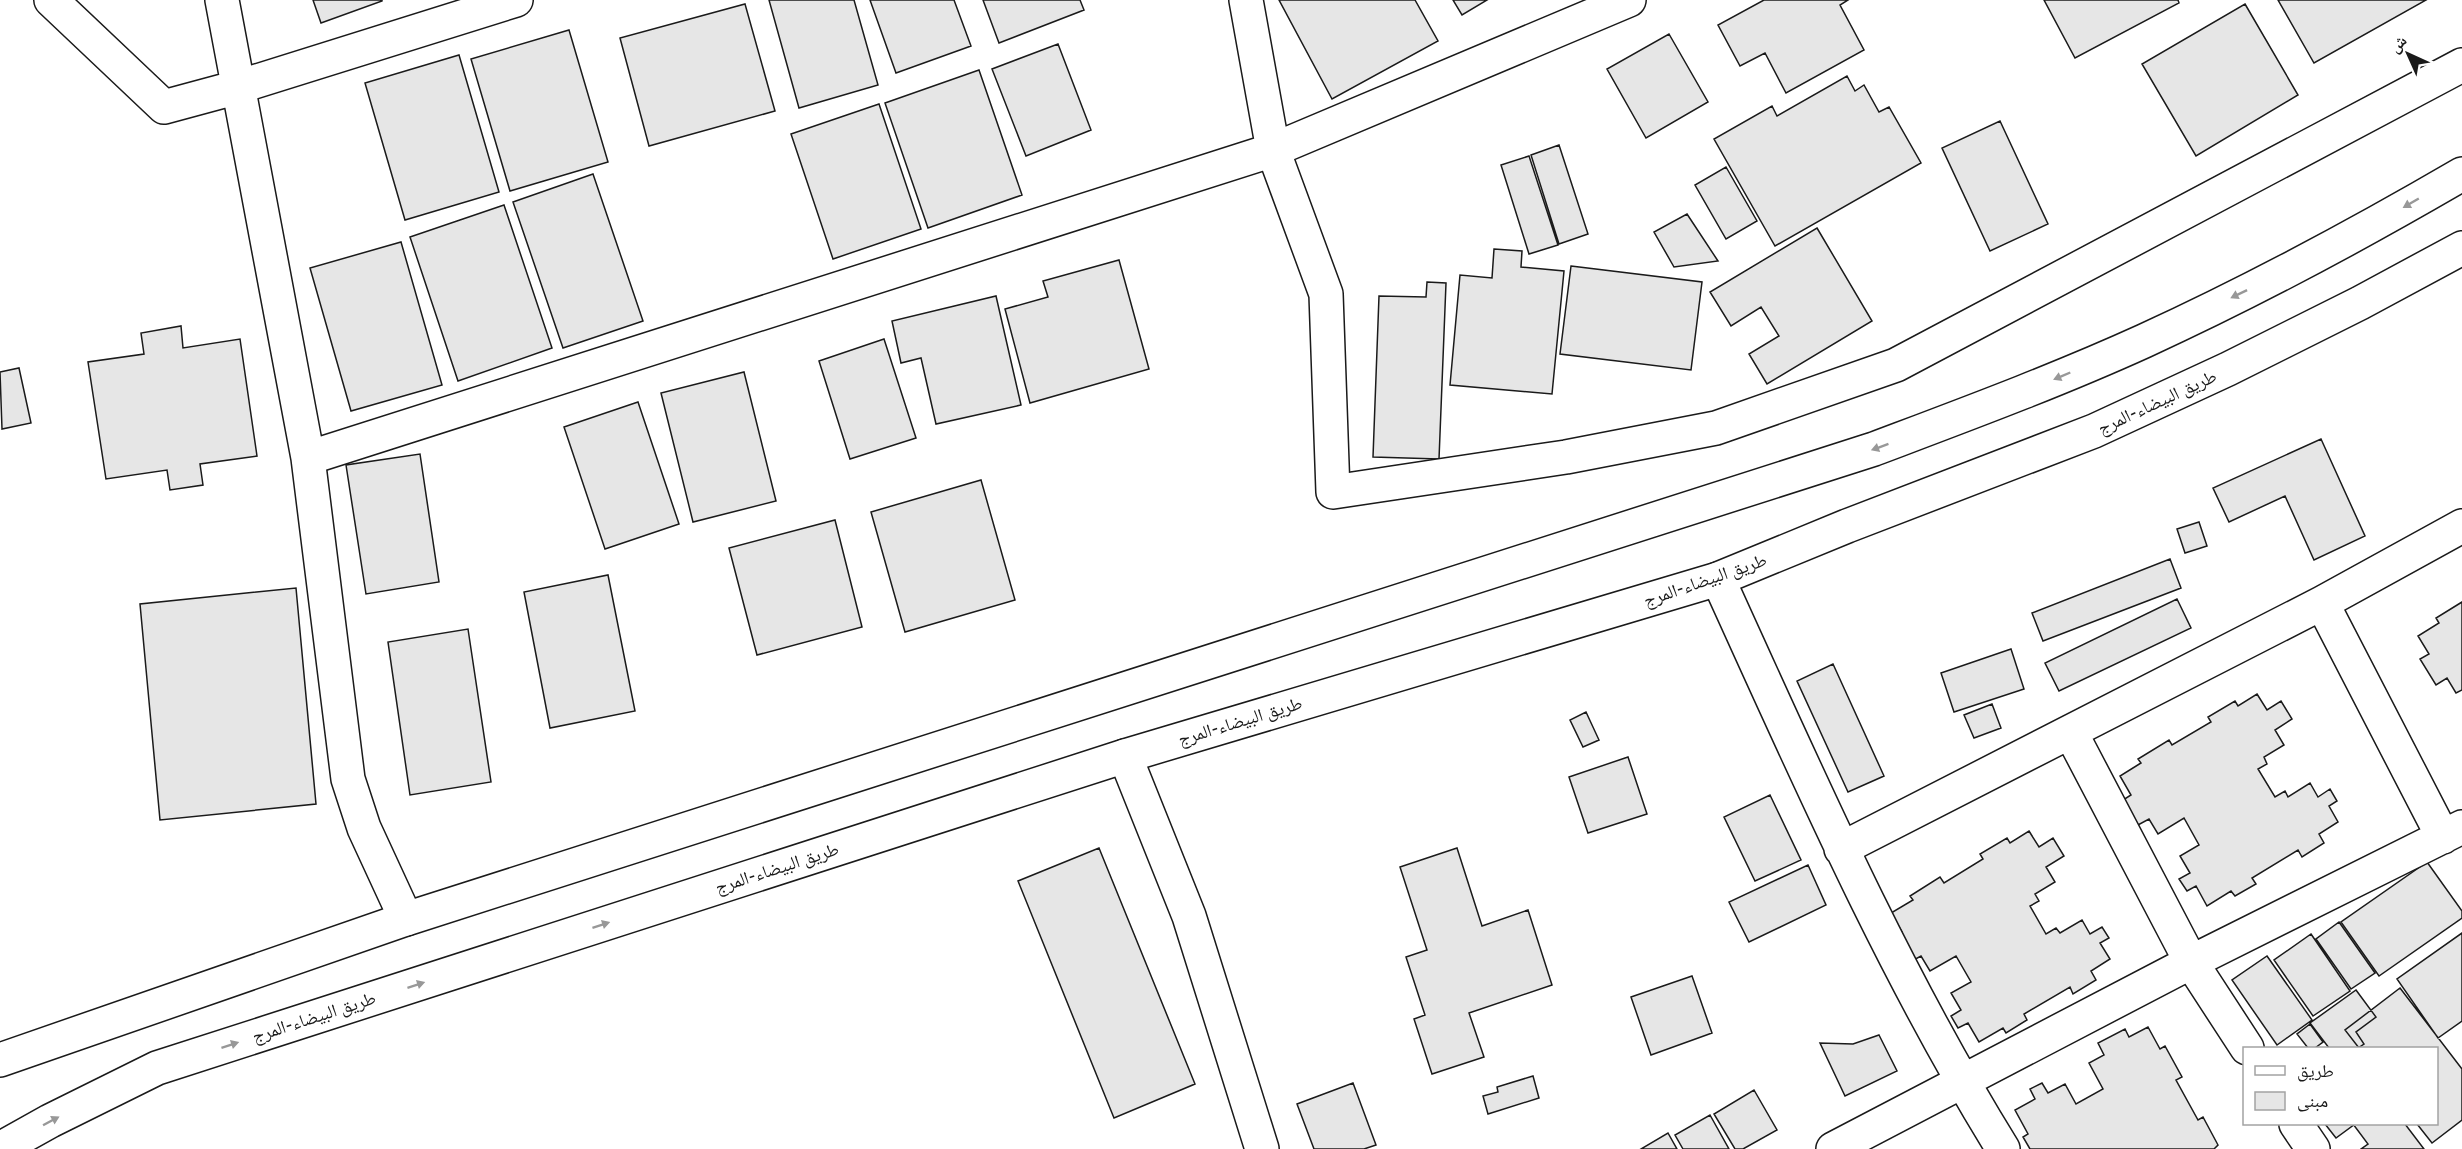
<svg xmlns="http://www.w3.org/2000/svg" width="2462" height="1149" font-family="'IBM Plex Sans','Noto Naskh Arabic',sans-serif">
	<rect width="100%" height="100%" fill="#fff"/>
	<path fill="#e6e6e6" stroke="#1a1a1a" stroke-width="1.5" d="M313,0h69v1l-61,22z
		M769,0h85l24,85 -79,23z
		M870,0h84l17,46 -75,27z
		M983,0h97l4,10 -85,33z
		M1279,0h136l23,41 -106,58z
		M1453,0h34l-25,15z
		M1764,0h84l-8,5 24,45 -78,43 -21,-40 -25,13 -22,-41z
		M2044,0h134l1,3 -104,55z
		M2278,0h148l-112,63z
		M745,4l30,107 -126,35 -29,-108z
		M2245,4l53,91 -102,61 -54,-92z
		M569,30l39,132 -98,29 -39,-132z
		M1669,34l39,68 -62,36 -39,-69z
		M1058,44l33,86 -65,26 -34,-87z
		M459,55l40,137 -94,28 -40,-137z
		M979,70l43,125 -94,33 -43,-125z
		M1847,76l8,15 9,-6 15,27 10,-5 32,56 -146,83 -61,-107 58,-33 5,10z
		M879,104l42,125 -88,30 -42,-125z
		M2000,121l48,103 -58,27 -48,-103z
		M1559,145l29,89 -29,10 -28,-89z
		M1529,156l29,89 -29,9 -28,-89z
		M1726,167l31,54 -31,18 -31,-54z
		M593,174l50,147 -80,27 -50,-146z
		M504,205l48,143 -94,33 -48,-144z
		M1687,214l31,47 -44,6 -20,-35z
		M1817,228l55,93 -105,63 -18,-30 30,-18 -18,-29 -30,19 -21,-34z
		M401,242l41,143 -91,26 -41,-143z
		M1494,249l28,2 -1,16 43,4 -12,123 -102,-9 10,-110 32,3z
		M1119,260l30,109 -119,34 -25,-94 43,-12 -5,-16z
		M1571,266l131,16 -11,88 -131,-16z
		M1427,282l19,1 -7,176 -66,-2 6,-161 47,1z
		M996,296l25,109 -85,19 -15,-66 -20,5 -9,-42z
		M181,326l2,22 57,-9 17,117 -57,8 3,21 -33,5 -3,-20 -61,9 -18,-117 56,-8 -3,-21z
		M884,339l32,99 -66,21 -31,-98z
		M19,368l12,55 -29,6 -2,-57z
		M744,372l32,129 -83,21 -32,-129z
		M638,402l41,122 -74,25 -41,-122z
		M2321,439l44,97 -51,24 -29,-64 -56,26 -16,-34z
		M420,454l19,128 -73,12 -20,-129z
		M981,480l34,120 -110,32 -34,-120z
		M835,520l27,107 -105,28 -28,-107z
		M2199,522l8,24 -22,7 -8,-24z
		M2170,559l11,29 -138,53 -11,-28z
		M608,575l27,136 -85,17 -26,-136z
		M296,588l20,216 -156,16 -20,-216z
		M2177,599l14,29 -132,63 -14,-28z
		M2462,602v88l-6,3 -9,-15 -11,7 -16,-26 9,-5 -11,-18 21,-13 -3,-5z
		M468,629l23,153 -81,13 -22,-153z
		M2011,649l13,40 -70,23 -13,-39z
		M1833,664l51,112 -36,16 -51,-111z
		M2257,694l10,16 14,-9 11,18 -17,11 9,15 -20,12 3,7 -9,5 17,28 10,-6 3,6 22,-14 8,14 12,-8 7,12 -8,5 9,16 -19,12 5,9 -22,14 -4,-7 -46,28 4,6 -21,12 -4,-5 -24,15 -11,-20 -9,5 -8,-12 11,-6 -10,-17 19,-11 -15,-27 -26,16 -9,-15 -11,6 -15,-25 8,-5 -11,-19 21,-13 -3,-4 31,-19 3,5 39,-23 -3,-5 27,-16 3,5z
		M1992,704l9,24 -27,10 -10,-23z
		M1586,712l13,28 -16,7 -13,-27z
		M1628,757l19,57 -59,19 -19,-56z
		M1770,795l31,65 -46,21 -31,-64z
		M2029,831l10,16 14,-9 11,18 -18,11 9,15 -20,12 4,7 -9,5 16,28 10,-6 4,5 22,-13 8,14 12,-7 7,11 -9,5 10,16 -19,12 5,9 -23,14 -3,-7 -46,27 3,6 -21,13 -3,-5 -24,14 -11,-19 -10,5 -7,-12 10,-6 -10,-17 20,-11 -15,-26 -26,15 -9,-15 -11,6 -15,-25 7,-5 -11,-19 22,-13 -3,-4 30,-19 4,6 39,-24 -3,-5 27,-16 3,5z
		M1099,848l96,236 -81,34 -96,-237z
		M1457,848l25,78 46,-16 24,75 -83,28 15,44 -52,17 -18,-55 11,-4 -19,-58 21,-7 -27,-83z
		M2427,862l35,49v7l-83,58 -38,-54z
		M1808,865l18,40 -77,37 -20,-40z
		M2339,922l36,51 -24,16 -35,-50z
		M2462,933v88l-24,17 -41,-59z
		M2311,934l39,57 -37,25 -39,-56z
		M2267,956l45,64 -35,25 -45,-65z
		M1692,976l20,57 -61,22 -20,-58z
		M2400,988l62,81v51l-30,23 -15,-19h19v-76h-77l-14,-18z
		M2356,990l20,27 -20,15 8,12 -6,4h-29l-19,-25z
		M2310,1024l13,18 -8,6h-7l-11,-14z
		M2148,1027l12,22 5,-3 17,31 -6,3 22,40 5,-3 15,28 -4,4h-184l-7,-12 5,-3 -13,-24 20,-11 -5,-10 12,-6 6,10 17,-9 11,20 27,-15 -14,-26 15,-8 -6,-12 27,-14 4,8z
		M1879,1035l18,36 -52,25 -25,-53 33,1z
		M1533,1076l6,22 -51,16 -5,-18 15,-4 -1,-5z
		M1353,1083l23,62 -12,4h-50l-17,-45z
		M1754,1090l23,40 -34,19h-8l-21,-35z
		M1710,1115l19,34h-46l-8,-14z
		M2325,1124h30l-19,14z
		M2353,1124h52l19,25h-63l7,-5z
		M1668,1133l9,16h-36z"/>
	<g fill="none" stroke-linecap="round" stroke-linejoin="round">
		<defs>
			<path id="street" d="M51,0l113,107 74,-20 278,-87
				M222,0l86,458 40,321 16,49 42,91
				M1246,0l27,150 53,144 7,198 233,-35 150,-29 180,-63 566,-300
				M308,458l965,-308 356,-150
				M1718,579c88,193 173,389 285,570
				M2322,603l121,234
				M2071,733l120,229 56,86
				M1125,756l64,160 73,233
				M1841,849l481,-246 140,-77
				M2296,1124l17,25
				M1833,1149l358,-187 271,-135"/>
			<path id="highway" d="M0,1060l406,-141 1468,-470c90,-34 182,-68 270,-108 109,-50 215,-107 318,-167
				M0,1149l50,-28 107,-53 968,-312 593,-177 129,-53 247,-95 134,-62 132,-66 102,-55"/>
		</defs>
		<use href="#street" stroke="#1a1a1a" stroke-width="36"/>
		<use href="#highway" stroke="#1a1a1a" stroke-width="36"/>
		<use href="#street" stroke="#fff" stroke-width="33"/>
		<use href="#highway" stroke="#fff" stroke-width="33"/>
	</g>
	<defs><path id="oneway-solid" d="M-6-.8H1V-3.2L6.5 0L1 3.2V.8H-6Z" transform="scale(1.5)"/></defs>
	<g fill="#989898">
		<use href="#oneway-solid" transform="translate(2411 203) rotate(150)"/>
		<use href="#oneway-solid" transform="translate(2239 294) rotate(154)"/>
		<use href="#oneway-solid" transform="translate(2062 376) rotate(157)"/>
		<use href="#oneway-solid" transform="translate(1880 447) rotate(160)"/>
		<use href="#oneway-solid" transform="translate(601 925) rotate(-18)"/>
		<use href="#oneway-solid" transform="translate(416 985) rotate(-18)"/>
		<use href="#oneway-solid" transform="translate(230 1045) rotate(-18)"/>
		<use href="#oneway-solid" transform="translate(51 1121) rotate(-28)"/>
	</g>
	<g text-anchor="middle" stroke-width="4.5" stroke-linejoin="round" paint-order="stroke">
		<g font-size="18" fill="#1a1a1a" stroke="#fff">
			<text transform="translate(2157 402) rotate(-25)" y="6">طريق البيضاء-المرج</text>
			<text transform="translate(1705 580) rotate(-19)" y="6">طريق البيضاء-المرج</text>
			<text transform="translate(1240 721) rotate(-17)" y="6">طريق البيضاء-المرج</text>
			<text transform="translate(777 868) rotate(-18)" y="6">طريق البيضاء-المرج</text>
			<text transform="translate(314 1017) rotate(-18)" y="6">طريق البيضاء-المرج</text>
		</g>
	</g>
	<rect x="2243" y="1047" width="195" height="78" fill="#ffffff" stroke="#a3a3a3" stroke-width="1.5"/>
	<rect x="2255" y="1066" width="30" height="9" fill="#ffffff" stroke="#a3a3a3" stroke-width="1.5"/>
	<text x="2297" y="1077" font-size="18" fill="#1a1a1a">طريق</text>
	<rect x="2255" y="1092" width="30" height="18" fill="#e6e6e6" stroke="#a3a3a3" stroke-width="1.5"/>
	<text x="2297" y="1107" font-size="18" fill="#1a1a1a">مبنى</text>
	<g transform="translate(2408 54) rotate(315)" stroke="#ffffff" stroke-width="4.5" paint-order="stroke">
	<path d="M0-4.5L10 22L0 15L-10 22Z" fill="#1a1a1a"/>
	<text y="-9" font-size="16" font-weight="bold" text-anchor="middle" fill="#1a1a1a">ش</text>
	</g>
</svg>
